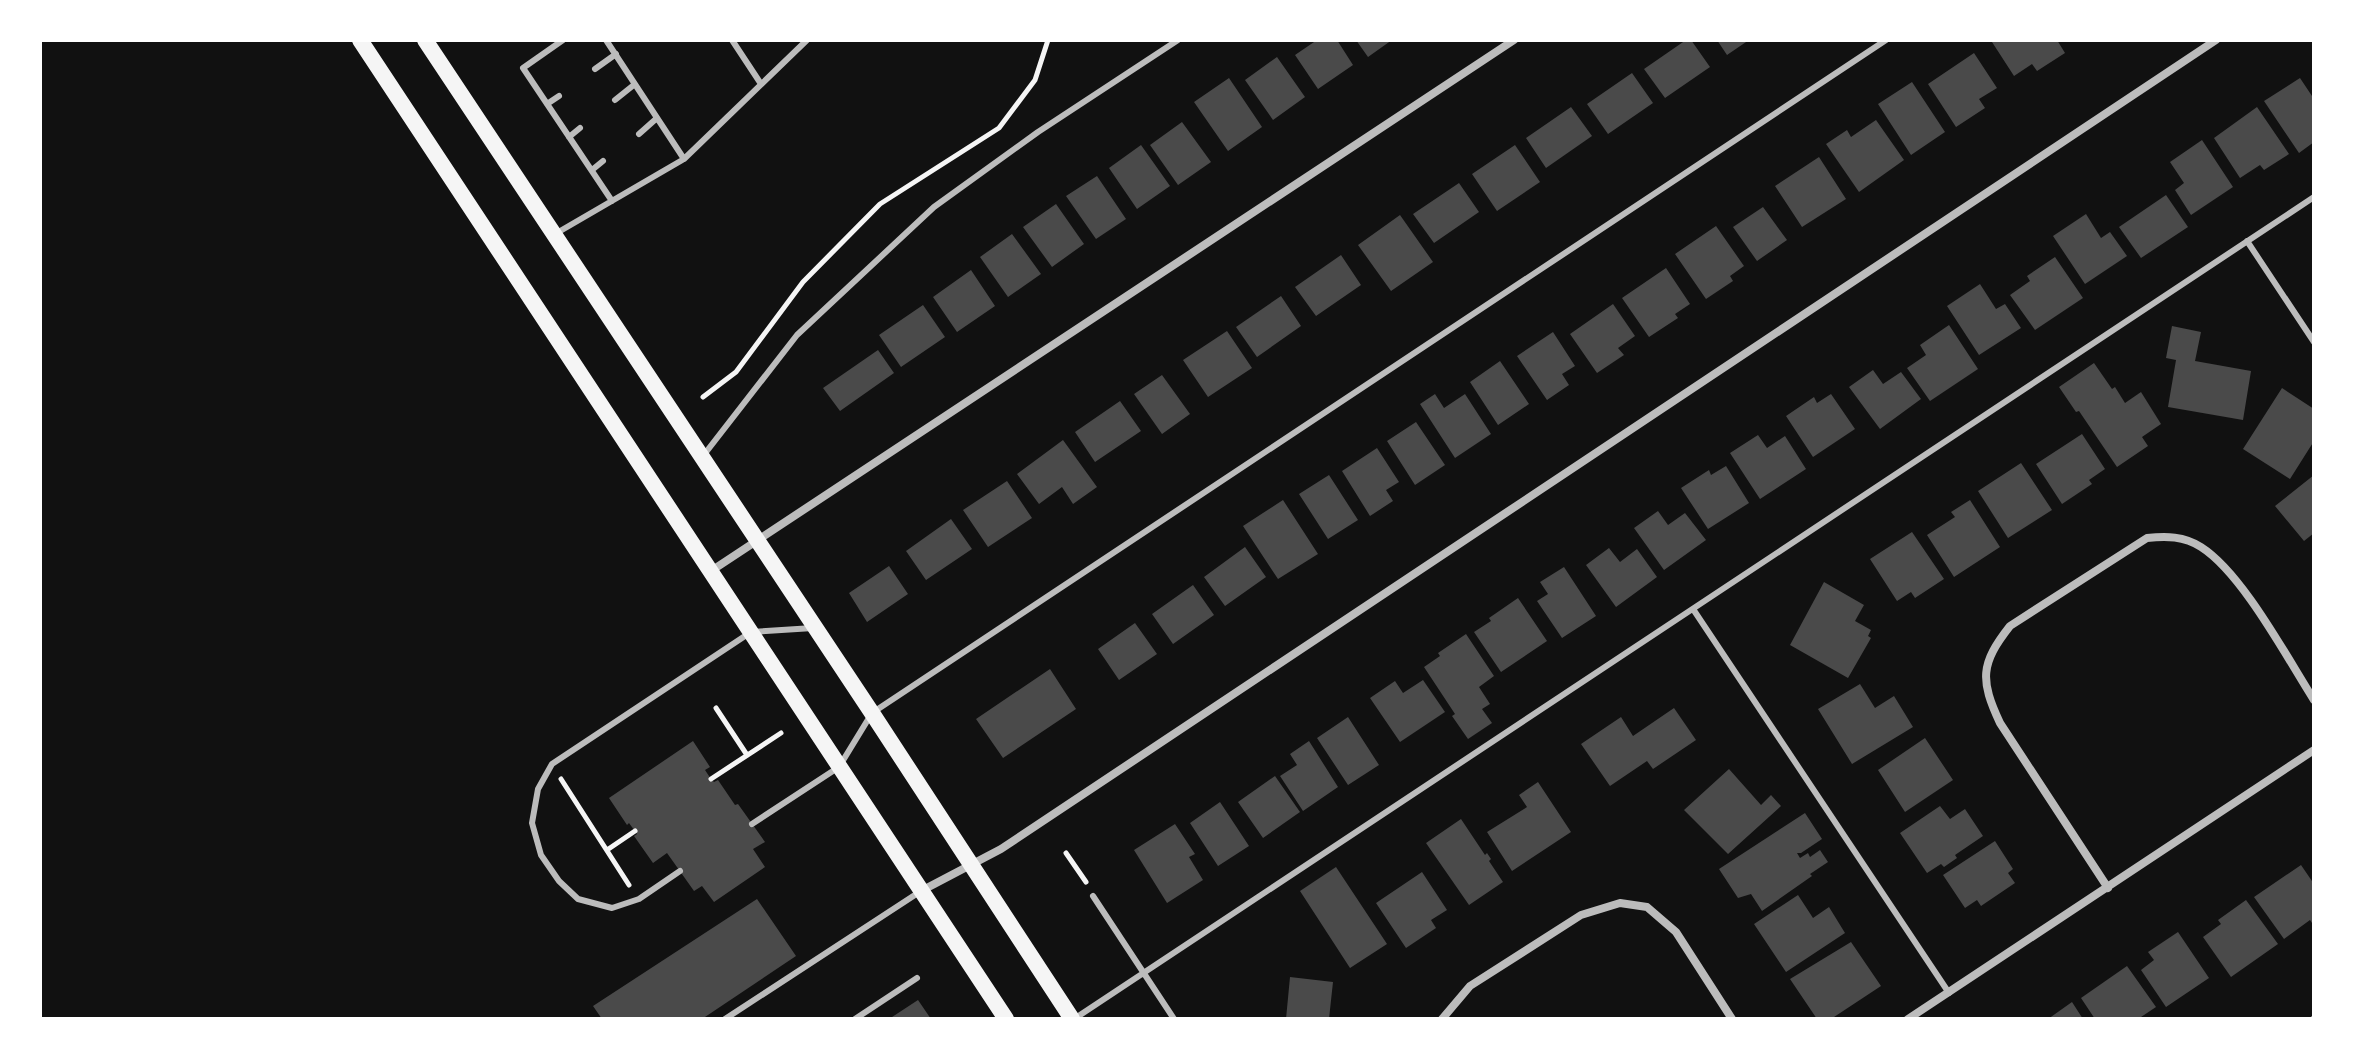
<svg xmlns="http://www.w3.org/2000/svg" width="2354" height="1059" font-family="Roboto,sans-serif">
	<rect width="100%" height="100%" fill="#111"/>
	<path fill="#4a4a4a" d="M1317,40h20l16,25 -35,24 -23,-34z
		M1356,40h36l-24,17z
		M1686,40h5l19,27 -45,31 -21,-29z
		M1717,40h32l-22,15z
		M1995,40h62l8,13 -28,18 -5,-7 -18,12 -22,-34z
		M1974,53l23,35 -18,11 6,9 -29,19 -28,-43z
		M1277,57l28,40 -32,23 -28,-40z
		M1632,73l21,30 -45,31 -21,-30z
		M1229,78l33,49 -34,24 -34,-49z
		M2300,78l14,21v43l-15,11 -35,-52z
		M1912,82l33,50 -34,23 -33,-51z
		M1571,107l21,29 -46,32 -20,-30z
		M2257,107l32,47 -25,16 -4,-5 -20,13 -26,-40z
		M1876,120l28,40 -45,32 -33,-48 21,-14 4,7z
		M1182,122l29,40 -33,23 -28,-40z
		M2202,140l31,47 -42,28 -16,-25 9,-7 -14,-21z
		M1141,145l29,41 -33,23 -28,-41z
		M1515,145l25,37 -43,29 -25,-37z
		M1819,157l27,42 -44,28 -27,-41z
		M1097,176l29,43 -30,20 -30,-43z
		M1459,183l20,29 -45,31 -21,-29z
		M2166,195l22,32 -47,31 -22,-31z
		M1056,204l28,40 -32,23 -29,-40z
		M1763,207l24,33 -30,21 -24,-34z
		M2086,214l15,24 9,-6 17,24 -42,28 -32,-48z
		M1400,215l33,47 -42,29 -33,-46z
		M1716,226l28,40 -14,10 3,5 -27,18 -31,-45z
		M1012,234l29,40 -33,23 -28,-40z
		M1341,255l20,30 -45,31 -21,-29z
		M2055,257l28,41 -48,32 -25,-35 20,-14 -3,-5z
		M1666,268l24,36 -15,10 3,4 -29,19 -27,-39z
		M971,270l24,36 -38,26 -24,-35z
		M1980,284l16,25 9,-5 16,24 -42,27 -32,-49z
		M1281,296l20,30 -44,31 -21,-30z
		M1613,304l22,32 -17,12 6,7 -27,18 -27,-39z
		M923,305l22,32 -44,30 -22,-32z
		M1949,325l29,44 -48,32 -23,-33 19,-13 -6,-10z
		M2172,326l29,6 -6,29 56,10 -8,49 -75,-13 8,-47 -10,-2z
		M1227,331l25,37 -44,29 -25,-37z
		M1553,332l22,34 -13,8 7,11 -22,15 -30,-44z
		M878,350l16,23 -54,38 -17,-23z
		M1500,361l29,43 -31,21 -28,-43z
		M2094,363l18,26 3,-2 10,16 16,-11 20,32 -19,13 6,9 -31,21 -38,-56 -3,1 -17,-25z
		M1873,370l10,14 18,-12 20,27 -41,30 -31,-42z
		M1162,375l28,39 -28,20 -28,-40z
		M2282,388l32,21v32l-24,38 -47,-30z
		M1435,394l9,14 21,-14 26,40 -36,24 -35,-54z
		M1831,394l24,35 -42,28 -27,-41 28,-19 3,6z
		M1120,401l21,30 -46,31 -20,-30z
		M1416,422l29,43 -30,20 -28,-44z
		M2082,434l23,35 -16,11 3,4 -30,20 -26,-40z
		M1758,435l9,13 18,-12 21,33 -46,30 -30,-46z
		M1063,440l34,47 -24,17 -11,-17 -23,17 -22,-30z
		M1377,448l22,34 -13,8 7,11 -23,15 -28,-45z
		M2021,463l31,47 -44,28 -30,-47z
		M1726,466l23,37 -41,26 -27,-41 28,-18 2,5z
		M1329,475l29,45 -30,19 -29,-45z
		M2314,475v58l-10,8 -29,-35z
		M1007,481l25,37 -44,29 -25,-37z
		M1283,500l35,54 -40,25 -35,-53z
		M1970,500l30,47 -46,30 -27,-42 28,-18 -4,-5z
		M1658,511l10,14 17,-12 21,27 -42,30 -30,-42z
		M951,519l21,30 -46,31 -20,-29z
		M1912,532l32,47 -29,19 -4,-6 -14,9 -27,-42z
		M1245,547l21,30 -41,29 -21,-29z
		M1609,548l11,14 17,-13 20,28 -41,30 -30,-42z
		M889,566l19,28 -41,28 -18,-29z
		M1564,567l32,49 -34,22 -25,-37 11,-7 -8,-12z
		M1824,582l40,23 -9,16 16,9 -3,6 3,2 -23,40 -58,-33z
		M1193,585l21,30 -41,29 -21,-30z
		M1518,598l29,43 -46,31 -27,-40 17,-11 -2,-3z
		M1135,623l22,31 -38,26 -21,-31z
		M1466,634l28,42 -15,11 11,17 -8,5 10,14 -24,16 -16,-23 3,-2 -31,-47 16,-11 -2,-3z
		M1050,669l26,40 -73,49 -27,-39z
		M1423,680l22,32 -45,30 -30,-44 25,-17 8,12z
		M1860,684l15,24 19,-12 19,31 -61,37 -34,-55z
		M1674,708l22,32 -43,29 -6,-8 -37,25 -29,-42 40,-27 12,19z
		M1348,717l31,48 -31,20 -31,-47z
		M1925,738l28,42 -48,32 -27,-42z
		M693,741l17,26 -5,3 6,9 3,3 4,-2 17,25 3,-1 27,38 -12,7 12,18 -51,35 -12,-16 -8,5 -27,-38 -14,10 -19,-27 3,-2 -8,-11 -2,2 -18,-27z
		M1309,741l29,46 -35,24 -23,-35 17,-11 -7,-11z
		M1729,769l32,36 10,-10 10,11 -53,48 -44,-44z
		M1275,776l25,36 -37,26 -25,-36z
		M1538,782l33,50 -59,39 -25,-39 40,-25 -8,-12z
		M1220,802l29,44 -31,20 -28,-43z
		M1940,806l10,13 15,-10 18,27 -28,19 2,3 -13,9 -3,-3 -14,9 -27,-40z
		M1805,813l17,26 -21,14h-4l3,5 8,-5 2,4 10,-7 8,12 -18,12 2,2 -50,35 -11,-17 -13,4 -19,-29z
		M1461,819l24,36 2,-2 4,6 -2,2 14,21 -34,23 -43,-62z
		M1175,824l20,30 -6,3 14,23 -36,23 -33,-53z
		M1995,841l18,28 -5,4 7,10 -34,23 -4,-6 -12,8 -22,-33z
		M2301,865l13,19v42l-4,-6 -26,19 -30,-42z
		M1336,867l51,77 -37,24 -50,-77z
		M1422,872l25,38 -16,10 5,8 -30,20 -30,-45z
		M1798,895l15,23 16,-11 16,26 -59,39 -32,-48z
		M757,899l39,57 -94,63h-100l-9,-13z
		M2246,900l32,44 -47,33 -28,-40 18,-13 -3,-4z
		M2178,932l31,46 -43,29 -25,-37 13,-10 -6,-8z
		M1851,942l30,44 -50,33h-14l-27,-40z
		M2127,966l29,41 -18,12h-43l-14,-21z
		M1290,977l43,5 -4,37h-43z
		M918,1000l13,19h-42z
		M2072,1002l11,17h-35z"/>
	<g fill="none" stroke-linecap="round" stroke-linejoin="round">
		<path stroke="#f5f5f5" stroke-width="5" d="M703,397l33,-25 67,-90 77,-78 119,-76 36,-48 13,-40
			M716,708l31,47
			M561,779l68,106
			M711,779l70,-46
			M607,850l28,-19
			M1066,853l20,29"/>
		<path stroke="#bcbcbc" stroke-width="6" d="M563,40l-40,28 89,133
			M606,40l78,119
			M732,40l29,44
			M595,69l21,-15
			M615,100l20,-16
			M547,104l12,-8
			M639,134l18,-16
			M569,137l11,-9
			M592,170l11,-9
			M555,234l129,-75 123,-119
			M2247,241l67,101
			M703,456l94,-121 137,-128 104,-75 140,-92
			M1693,609l256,384
			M752,824l87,-57 33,-54 1014,-673
			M680,871l-41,28 -27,9 -34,-9 -19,-18 -18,-26 -9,-32 6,-34 14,-25 199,-132 62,-4
			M1093,896l81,123
			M725,1019l196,-128
			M855,1019l62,-41
			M1074,1019l1240,-822
			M2313,1019l1,-1"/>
		<path stroke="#bcbcbc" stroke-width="8" d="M711,571l803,-531
			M2108,888l-108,-165c-20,-43 -20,-59 10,-97l137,-88c19,-2 37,-2 54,9 41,26 85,109 113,153
			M921,891l80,-42 1215,-809
			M1442,1019l28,-33 111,-71 39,-12 27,4 29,25 56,87
			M1908,1019l406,-269"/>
		<path stroke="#f5f5f5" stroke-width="16" d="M360,40l646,979
			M425,40l447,673 200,306"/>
	</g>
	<rect width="2354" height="1059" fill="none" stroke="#ffffff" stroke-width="84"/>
</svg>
